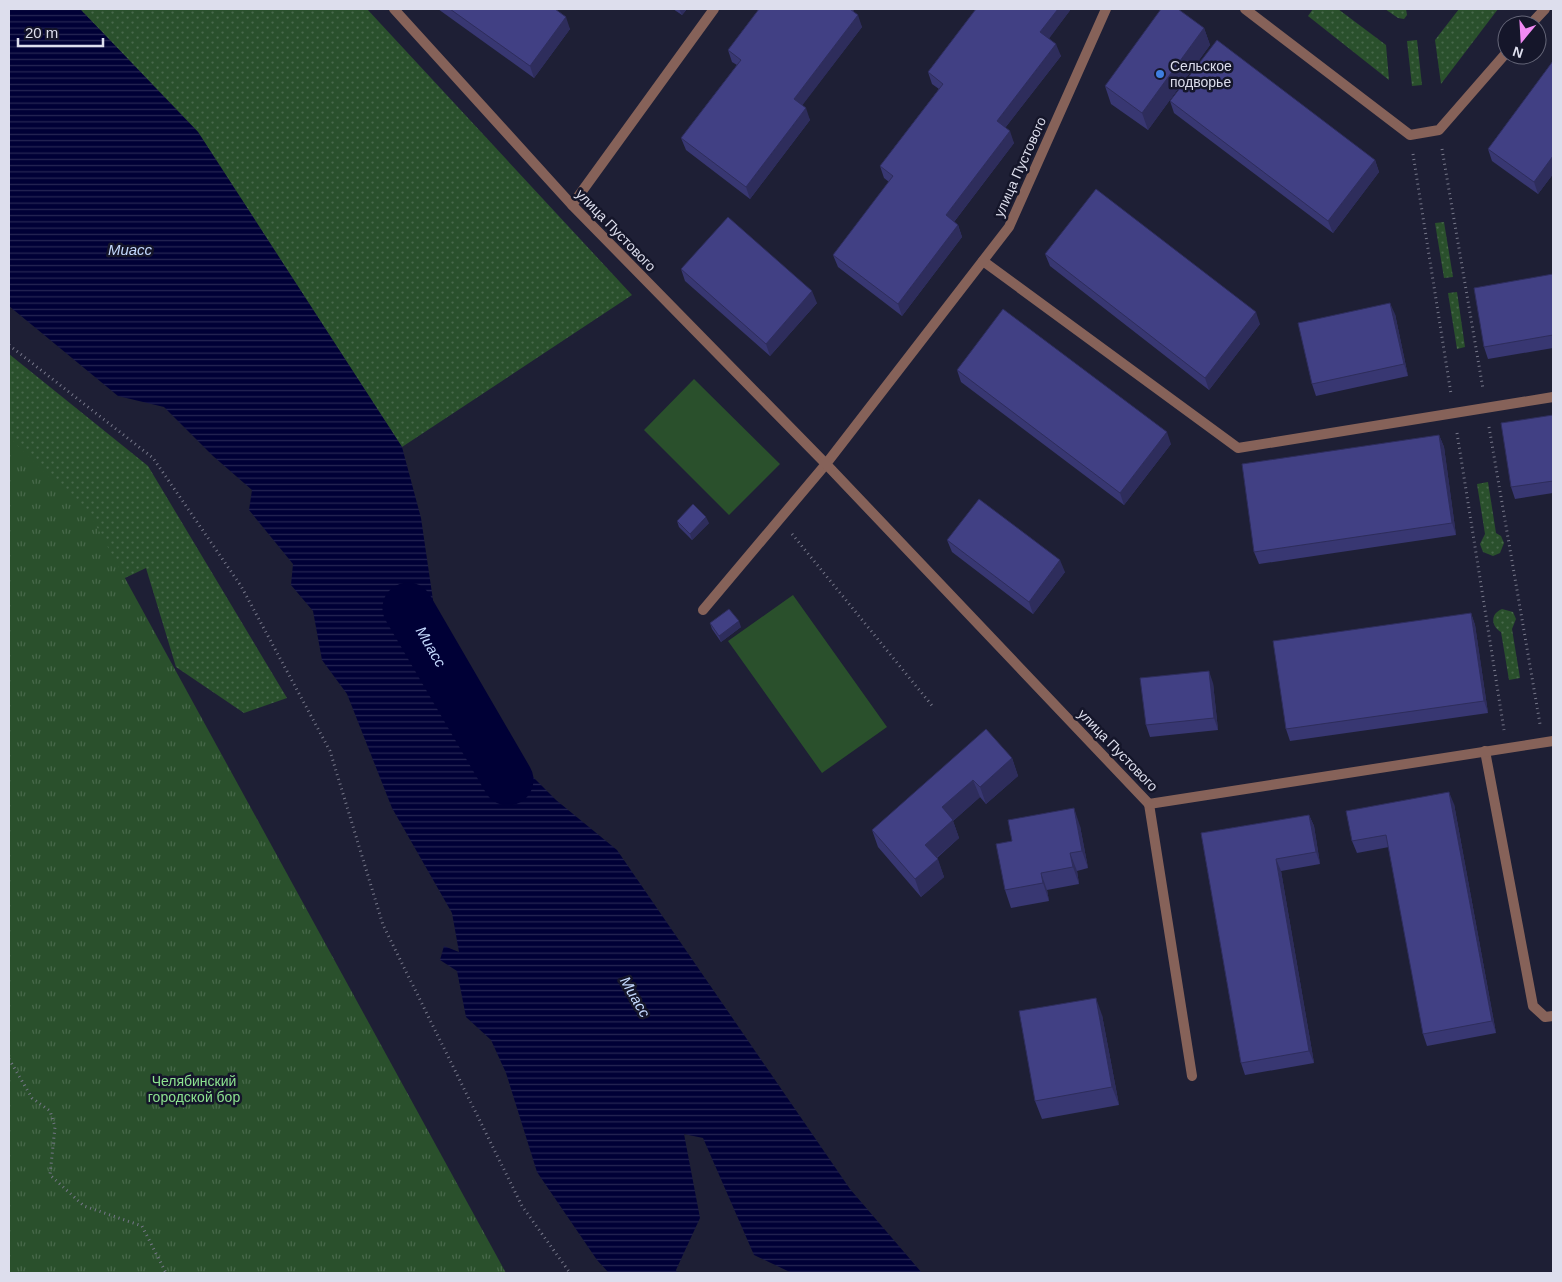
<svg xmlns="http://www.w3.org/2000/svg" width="1562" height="1282" font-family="Helvetica,sans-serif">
	<defs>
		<pattern id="grass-dots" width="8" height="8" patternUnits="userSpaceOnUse" patternTransform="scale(1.25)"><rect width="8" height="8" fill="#2a502c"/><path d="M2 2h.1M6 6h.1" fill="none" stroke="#48694b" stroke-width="1.8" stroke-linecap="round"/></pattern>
		<pattern id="park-tufts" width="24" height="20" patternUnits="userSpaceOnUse" patternTransform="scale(1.25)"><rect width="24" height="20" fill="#2a502c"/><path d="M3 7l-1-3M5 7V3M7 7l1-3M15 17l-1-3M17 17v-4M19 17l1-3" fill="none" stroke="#48694b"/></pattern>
		<pattern id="water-rules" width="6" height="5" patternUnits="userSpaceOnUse" patternTransform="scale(1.25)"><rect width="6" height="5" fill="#000036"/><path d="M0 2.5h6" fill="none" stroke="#252553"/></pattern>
	</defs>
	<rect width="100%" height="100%" fill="#1e1f35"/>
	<path fill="url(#grass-dots)" d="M80,9h287l265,286 -230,152 -204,-315z
		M1313,9h25l48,36 3,35 -81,-64z
		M1385,9h21l1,6 -3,4 -6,-1z
		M1459,9h39l-57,75 -6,-44z
		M1417,40l5,45 -10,1 -5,-45z
		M1444,222l9,55 -9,1 -9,-55z
		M1457,292l8,55 -8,2 -9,-56z
		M9,354l139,112 139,232 -43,15 -68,-46 -30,-99 -57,27 -80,17z
		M1488,482l8,51 5,3 3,7 -4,10 -7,3 -10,-4 -3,-8 5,-10 -8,-50z
		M1502,609l11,3 3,7 -4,10 8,49 -11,2 -8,-48c-10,-6 -11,-18 1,-23z"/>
	<path fill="url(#park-tufts)" d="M9,437l84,83 413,753h-497z"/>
	<path fill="#2a502c" d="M694,379l86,85 -51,51 -85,-85z
		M793,595l94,132 -65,46 -94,-132z"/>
	<path fill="url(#water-rules)" d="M9,9h71l118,123 204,315 19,71 26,178 61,56 48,48 61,50 233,339 72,84h-130l-38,-18 -51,-117 -19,-4 16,84 -24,52 1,3h-68l-12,-13 -60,-88 -31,-99 -15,-33 -25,-23 -9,-46 -17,-11 4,-14 15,6 -7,-39 -60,-105 -45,-114 -25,-34 -9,-49 -22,-26 2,-21 -44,-54 3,-20 -39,-34 -49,-49 -46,-11 -109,-90z"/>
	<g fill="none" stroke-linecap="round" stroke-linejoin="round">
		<path stroke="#000036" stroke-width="51" id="s1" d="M408,608l100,172"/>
		<path stroke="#767789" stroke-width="3" stroke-dasharray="1 4" stroke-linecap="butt" d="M1442,149l41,240
			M1413,154l38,240
			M9,345l144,113 88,128 89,165 53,174 139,281 48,67
			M1489,427l51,297
			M1457,433l47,297
			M792,534l142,174
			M9,1059l23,39 18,13 5,16 -5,48 34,31 58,20 24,47"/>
		<path stroke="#866259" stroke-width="10" d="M1245,9l165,126 29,-5 68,-78
			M1530,25l15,-16
			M572,205l142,-196
			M983,261l255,187 315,-51
			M703,610l123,-146
			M1485,751l48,255 12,11 8,-1
			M1149,804l43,272"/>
		<path stroke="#866259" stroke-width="10" d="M394,9l178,196 254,259 323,340 404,-63
			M826,464l183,-237 97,-218"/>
	</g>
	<path fill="#383772" d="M438,9h117l15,20 -36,49z
		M673,9h14l-5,6z
		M759,9h96l-2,2 9,16 -60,78 8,15 -60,79 -64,-49 -5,-12 56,-73 -5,-3 -4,-12z
		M976,9h95l-22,29 12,18 -56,72 9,15 -60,79 4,3 4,12 -60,79 -64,-49 -5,-12 56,-73 -5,-4 -4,-12 59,-77 -7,-5 -4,-12z
		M1204,28l6,17 -62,85 -37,-26 -6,-18z
		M1553,61v113l-15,20 -46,-33 -4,-12z
		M1170,101l205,59 4,12 -46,61 -159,-120z
		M1045,254l215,70 -51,66 -159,-124z
		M681,269l136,34 -47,53 -85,-75z
		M1553,274v74l-65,11 -4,-12z
		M1395,314l13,62 -92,20 -4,-12z
		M957,370l214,74 -47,61 -163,-123z
		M1553,415v78l-38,6 -4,-12z
		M1439,435l5,12 12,88 -197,29 -5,-12z
		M677,521l32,2 -17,17 -13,-13z
		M947,540l118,32 -32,42 -81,-62z
		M1471,613l4,12 13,88 -198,28 -4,-12z
		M710,623l31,4 -20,15 -9,-13z
		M1213,683l5,47 -68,7 -4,-12z
		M1012,758l6,18 -32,28 -6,-7 -27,24 6,17 -22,20 7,19 -23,20 -43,-50 -6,-17z
		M1454,804l42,229 -69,13 -4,-12 -34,-187 -32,6 -5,-12z
		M1309,815l5,11 6,38 -39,7 33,192 -69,12 -4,-12 -40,-230z
		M1080,826l8,42 -11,3 2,13 -32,6 2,11 -38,7 -6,-18 7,-49z
		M1102,1015l17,90 -77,14 -7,-18z"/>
	<path fill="#2e2d5c" d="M679,9h8l-5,6z
		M1058,9h13l-26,35 -5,-12z
		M858,15l4,12 -64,84 -4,-12z
		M566,17l4,12 -36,49 -4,-12z
		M1204,28l6,17 -62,85 -6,-17z
		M1056,44l5,12 -60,77 -4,-12z
		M806,108l4,12 -60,79 -4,-12z
		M1010,131l4,12 -64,84 -4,-12z
		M1553,156v18l-15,20 -4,-12z
		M1375,160l4,12 -46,61 -5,-12z
		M958,225l4,12 -60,79 -4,-12z
		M812,291l5,12 -47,53 -4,-12z
		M1390,303l5,11 13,62 -4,-12z
		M1256,312l4,12 -51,66 -4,-12z
		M1167,432l4,12 -47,61 -4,-12z
		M1439,435l5,12 12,88 -4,-12z
		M706,517l3,6 -17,17 -2,-6z
		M1060,560l5,12 -32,42 -4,-12z
		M1471,613l4,12 13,88 -4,-12z
		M739,621l2,6 -20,15 -2,-6z
		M1209,671l4,12 5,47 -4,-12z
		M1012,758l6,18 -32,28 -6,-17z
		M973,780l7,17 -27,24 6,17 -28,24 -6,-17 17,-38z
		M1449,792l5,12 42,229 -4,-12z
		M1074,808l6,18 8,42 -6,-17z
		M1309,815l5,11 6,38 -4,-12z
		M1070,853l7,18 2,13 -6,-17z
		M938,859l6,18 -23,20 -6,-18z
		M1276,859l5,12 33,192 -5,-12z
		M1041,873l6,17 2,11 -6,-18z
		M1096,998l6,17 17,90 -7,-18z"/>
	<path fill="#414084" stroke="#2e2d5c" d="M450,9h105l11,8 -36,49z
		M759,9h91l8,6 -64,84 12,9 -60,79 -65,-49 60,-78 -13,-10z
		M976,9h82l-18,23 16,12 -59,77 13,10 -64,84 12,10 -60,79 -65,-49 60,-79 -13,-10 63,-82 -15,-12z
		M1161,9h17l26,19 -62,85 -37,-27z
		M1217,40l158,120 -47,61 -158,-120z
		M1553,61v95l-19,26 -46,-33z
		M1096,189l160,123 -51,66 -160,-124z
		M728,217l84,74 -46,53 -85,-75z
		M1553,274v61l-69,12 -10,-59z
		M1390,303l14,61 -92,20 -14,-61z
		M1003,309l164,123 -47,61 -163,-123z
		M1553,415v66l-42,6 -10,-64z
		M1439,435l13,88 -198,29 -12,-88z
		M979,499l81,61 -31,42 -82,-62z
		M693,504l13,13 -16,17 -13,-13z
		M729,609l10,12 -20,15 -9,-13z
		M1471,613l13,88 -198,28 -13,-88z
		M1209,671l5,47 -68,7 -6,-47z
		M986,729l26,29 -32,29 -7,-7 -31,27 11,13 -28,25 13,14 -23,20 -43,-49z
		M1449,792l43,229 -69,13 -37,-199 -34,6 -6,-30z
		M1074,808l8,43 -12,2 3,14 -32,6 2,10 -38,7 -9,-46 16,-3 -4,-21z
		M1309,815l7,37 -40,7 33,192 -68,12 -40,-230z
		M1096,998l16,89 -77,14 -16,-90z"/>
	<circle fill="#3f7fe0" stroke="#15162a" stroke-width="2" cx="1160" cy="74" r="5"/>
	<g text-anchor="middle" stroke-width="5" stroke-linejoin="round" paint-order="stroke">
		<g font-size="14" fill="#dddeed" stroke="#15162a" text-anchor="start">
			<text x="1170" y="71">Сельское<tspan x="1170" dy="16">подворье</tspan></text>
		</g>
		<g font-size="14" fill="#dddeed" stroke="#15162a">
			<text transform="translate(1020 167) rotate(-66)" y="5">улица Пустового</text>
			<text transform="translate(616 230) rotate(46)" y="5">улица Пустового</text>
			<text transform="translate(1118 750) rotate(46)" y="5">улица Пустового</text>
		</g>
		<g font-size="14" fill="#8de390" stroke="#15162a">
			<text x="194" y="1086">Челябинский<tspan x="194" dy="16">городской бор</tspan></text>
		</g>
		<g font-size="15" font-style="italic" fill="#c3d8fd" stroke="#15162a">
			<text x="130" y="255">Миасс</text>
			<text dy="5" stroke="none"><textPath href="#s1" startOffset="45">Миасс</textPath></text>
			<text transform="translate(635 997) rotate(60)" y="5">Миасс</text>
		</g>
	</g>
	<rect width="1562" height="1282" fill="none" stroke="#dddeed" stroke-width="20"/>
	<g transform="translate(1522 40) rotate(198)"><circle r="24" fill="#15162a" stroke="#656678"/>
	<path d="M0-4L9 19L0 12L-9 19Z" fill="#f18af4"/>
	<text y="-8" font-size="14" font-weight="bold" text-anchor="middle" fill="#dddeed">N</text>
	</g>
	<path d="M18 38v8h85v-8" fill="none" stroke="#dddeed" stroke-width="2.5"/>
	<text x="25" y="38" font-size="15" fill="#dddeed" stroke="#15162a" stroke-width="4" paint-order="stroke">20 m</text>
</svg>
